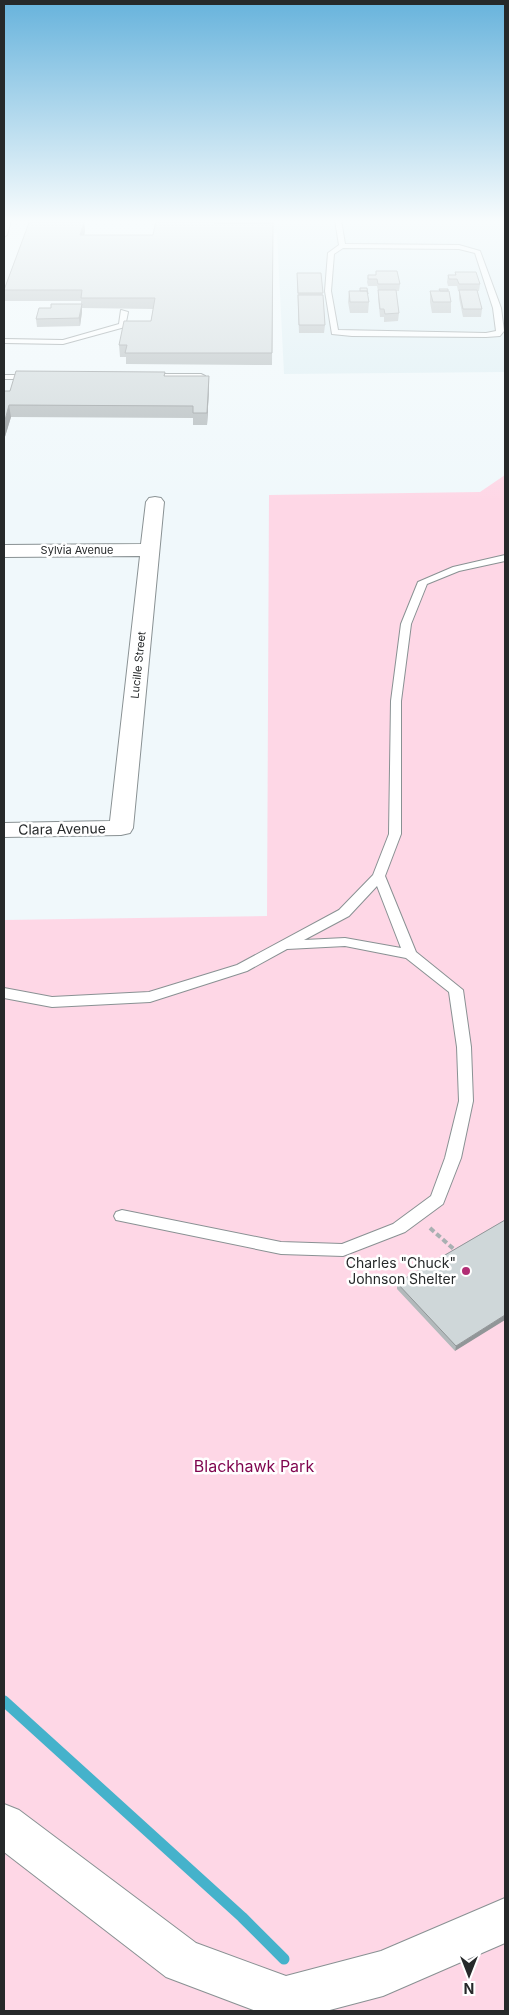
<svg xmlns="http://www.w3.org/2000/svg" width="509" height="2015" font-family="Inter,sans-serif">
	<rect width="100%" height="100%" fill="#f0f8fb"/>
	<path fill="#ddeef3" d="M222,220h276l7,16v136l-221,2 -7,-141 -56,-1z"/>
	<path fill="#fed7e6" d="M505,475v1536h-501v-1091l263,-4 2,-421 211,-3z"/>
	<g fill="none" stroke-linecap="round" stroke-linejoin="round">
		<path stroke="#45b2cb" stroke-width="11" d="M4,1701l238,216 42,42"/>
		<defs>
			<path id="lane" d="M5,220h6l-4,15 -3,2z
				M335,220h6l4,24 114,1 21,6 21,57 3,23 -4,5 -14,1 -134,-1 -20,-2 -7,-43 3,-38 11,-8zM343,248l116,1 16,4 18,55 3,23 -10,2 -148,-3 -7,-39 3,-37z
				M121,310l7,2 -3,15 -62,17 -59,-1v-4l59,1 56,-16z
				M144,374h57l4,2 -4,2h-57z
				M4,375h27l4,2 -4,2h-27z
				M505,555v6l-46,10 -32,13 -16,40 -10,77v133l-16,42 31,76 47,38 8,57 2,54 -12,57 -18,46 -38,28 -62,24 -62,-2 -165,-34 -2,-4 2,-4 6,-2 159,32 61,2 51,-20 38,-28 14,-38 14,-57 -2,-54 -8,-55 -43,-34 -61,-12 -58,3 -40,22 -97,31 -98,5 -48,-9v-10l48,9 97,-5 88,-27 102,-55 34,-35 16,-41 2,-133 10,-77 17,-42 35,-15zM377,886l24,62 -56,-10 -41,2 45,-24z"/>
			<path id="street" d="M155,497l6,1 3,4 -31,326 -3,5 -9,2 -117,2v-14l106,-2 30,-265 -136,1v-12l137,-1 5,-42 3,-4z
				M4,1804l15,6 177,133 90,33 95,-25 124,-53v45l-122,53 -57,15h-70l-90,-34 -162,-125z"/>
		</defs>
		<use href="#lane" stroke="#899193" stroke-width="2"/>
		<use href="#street" stroke="#899193" stroke-width="2"/>
		<path stroke="#a9b0b2" stroke-width="4" stroke-dasharray="5.5 3" stroke-linecap="butt" d="M430,1228l27,24"/>
		<use href="#lane" fill="#fff" fill-rule="evenodd"/>
		<use href="#street" fill="#fff" fill-rule="evenodd"/>
	</g>
	<path fill="#b2b9bb" d="M30,220h50v2h4l1,10 -1,3h69l3,-15h59v3h58l-1,142 -146,-1v-7h-6l-1,-12 32,-24 2,-12 -71,-1v4l-2,14 -43,1 -1,-8 15,-11 30,-4v-3h-76l-1,-11z
		M376,271l24,13 -1,7h-3l3,22 -1,8 -14,1v-5h-4l-2,-19v-7l-1,-5h-9l-1,-4 1,-7h8z
		M455,272l25,12 -1,7h-2l5,18 -1,8h-18l-4,-19v-7h-1l-1,-5h-9l-1,-4 1,-7h7z
		M321,273l4,52 -1,8h-25l-2,-52z
		M439,289l12,13v11h-19l-2,-11v-11h9z
		M349,291l19,5 1,6 -1,11h-18l-2,-11z
		M165,372v4h44v12l-2,37h-14v-7l-182,-1 -7,23v-49h6z
		M505,1220l-50,131 -58,-62v-6z"/>
	<path fill="#919698" d="M84,222l1,10 -4,13 -1,-10z
		M82,304v8l-2,14 -1,-8z
		M209,376v12l-2,37v-12z
		M9,405l2,12 -7,23v-16z
		M505,1315v5l-50,31 1,-5z"/>
	<path fill="#cfd7d9" stroke="#919698" d="M30,220h49l-1,2h6l-4,13h73l3,-15h59l-1,3h59l-1,130h-147l2,-8h-8l5,-24h27l4,-23h-74l1,-8h-78z
		M223,220h28v3h-28z
		M376,271h21l3,13h-22l-1,-5h-9v-4h8z
		M455,272h21l4,12h-21l-2,-5h-8l-1,-4h8z
		M297,273h24l2,20h-25z
		M360,288h7l1,6 -1,-3h-7z
		M439,289h9v2h-8z
		M378,290h18l3,23 -14,1 -1,-5h-4z
		M459,290h18l5,19h-19z
		M349,291h18l2,11h-19z
		M430,291h19l2,11h-18z
		M298,295h25l2,30h-26z
		M51,304h31l-3,14 -43,1 3,-11h12z
		M16,371l149,1 -1,4h45l-2,37h-14v-7l-184,-1 -5,19v-33h6z
		M505,1220v95l-49,31 -59,-63z"/>
	<linearGradient id="sky" x2="0" y2="1"><stop stop-color="#67b3dc"/><stop offset="0.44" stop-color="#f8fcfd"/><stop offset="1" stop-color="#f8fcfd" stop-opacity="0"/></linearGradient>
	<rect width="509" height="502" fill="url(#sky)"/>
	<circle fill="#b22e75" stroke="#fff" stroke-width="2" cx="466" cy="1271" r="5"/>
	<g text-anchor="middle" stroke-width="5" stroke-linejoin="round" paint-order="stroke">
		<g font-size="11" fill="#26292a" stroke="#fff">
			<text x="77" y="554">Sylvia Avenue</text>
			<text transform="translate(138 665) rotate(-84)" y="4">Lucille Street</text>
		</g>
		<g font-size="14" fill="#26292a" stroke="#fff">
			<text transform="translate(62 829) rotate(-1)" y="5">Clara Avenue</text>
		</g>
		<g font-size="14" fill="#26292a" stroke="#fff" text-anchor="end">
			<text x="456" y="1268">Charles "Chuck"<tspan x="456" dy="16">Johnson Shelter</tspan></text>
		</g>
		<g font-size="16" fill="#7f044e" stroke="#fff">
			<text x="254" y="1472">Blackhawk Park</text>
		</g>
	</g>
	<rect width="509" height="2015" fill="none" stroke="#26292a" stroke-width="10"/>
	<g transform="translate(469 1975) rotate(180)" stroke="#ffffff" stroke-width="4" paint-order="stroke">
	<path d="M0-4L9 19L0 12L-9 19Z" fill="#26292a"/>
	<text y="-8" font-size="14" font-weight="bold" text-anchor="middle" fill="#26292a">N</text>
	</g>
</svg>
